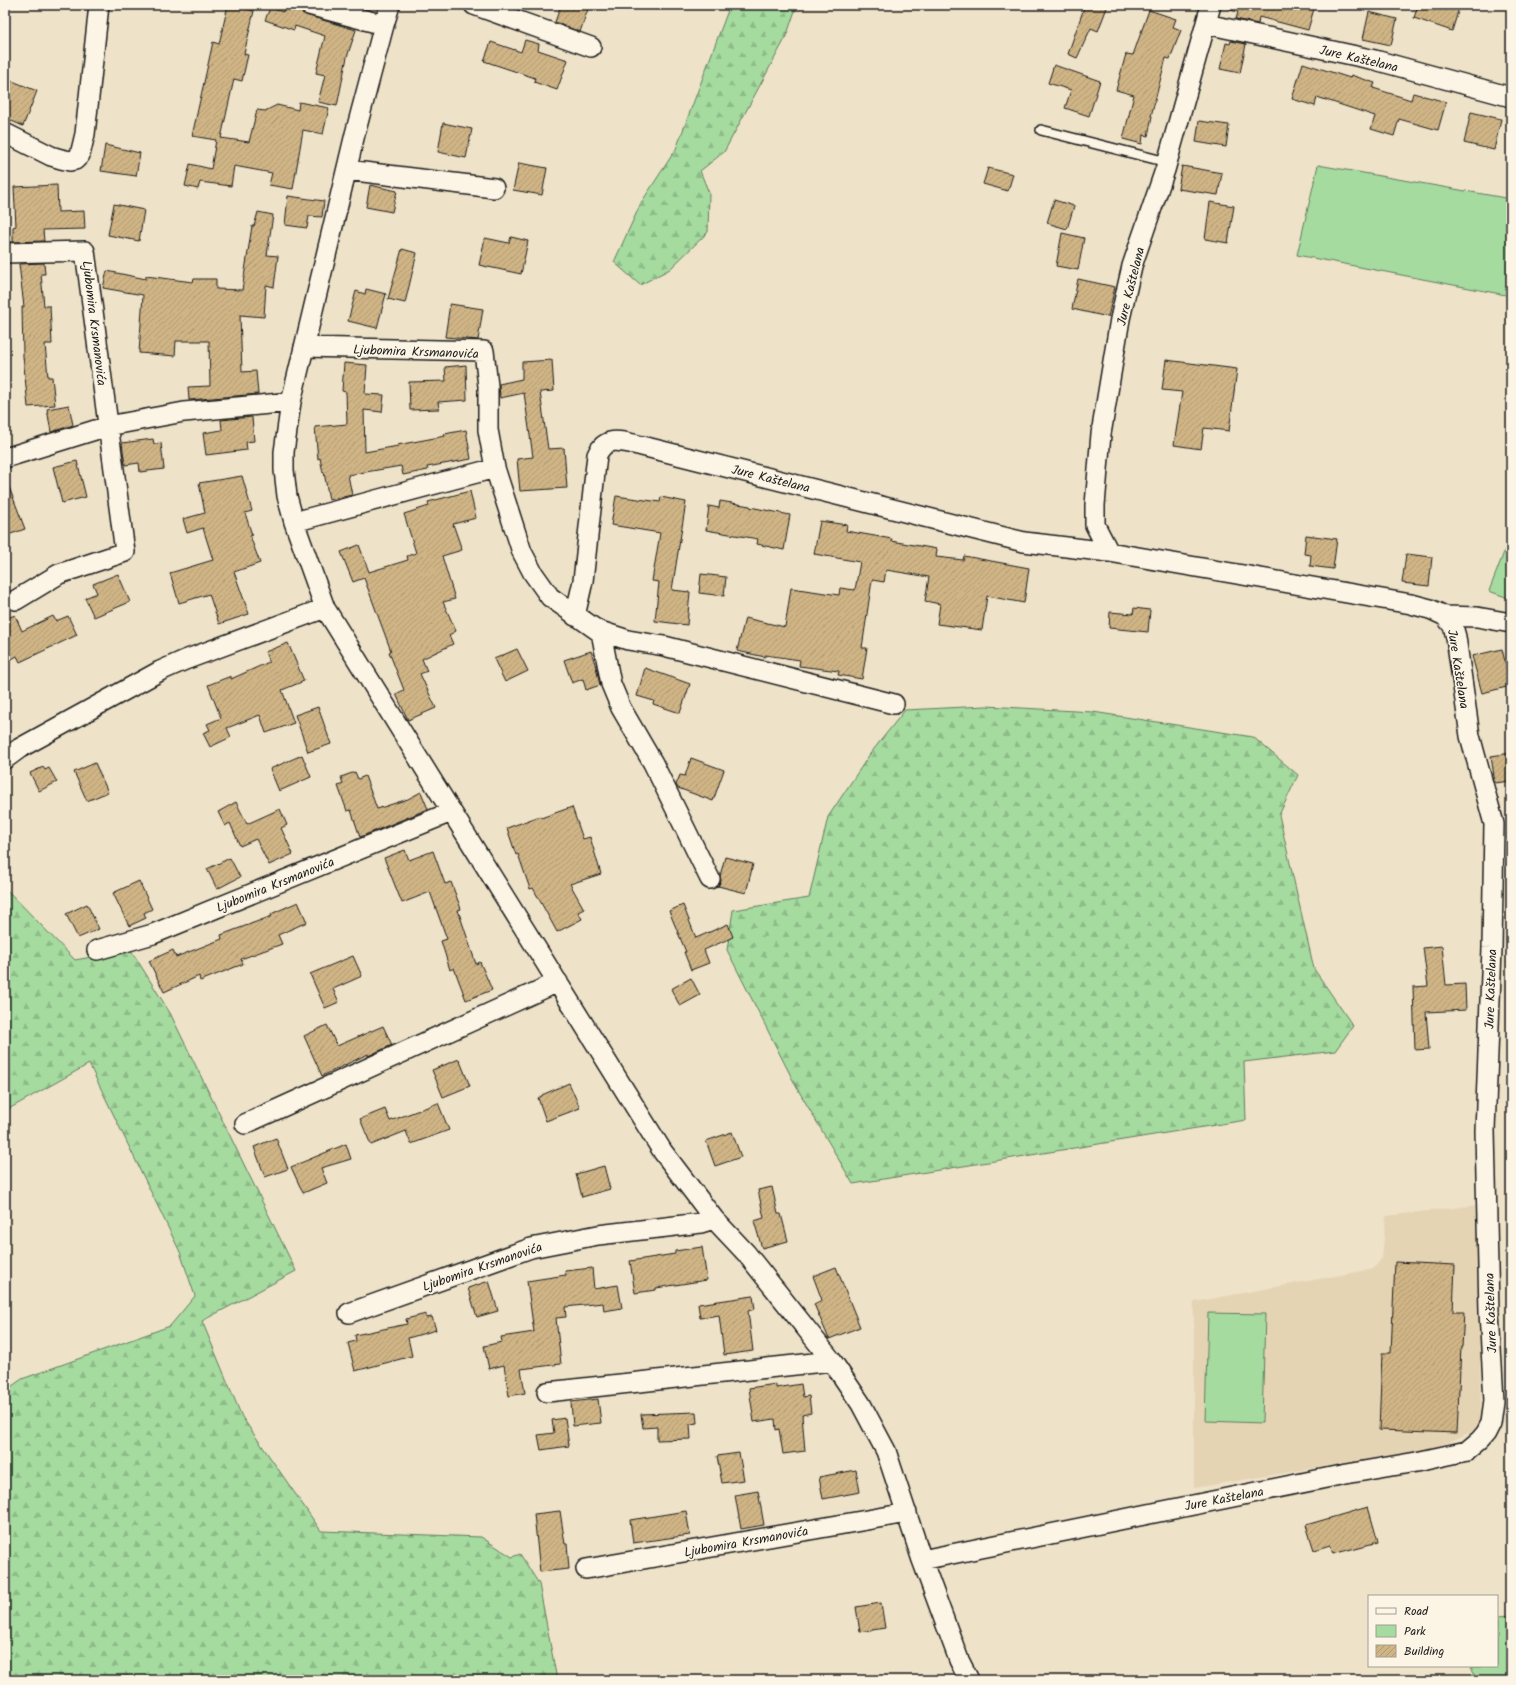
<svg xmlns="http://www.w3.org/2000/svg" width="1516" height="1685" font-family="Kalam,sans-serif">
	<defs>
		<pattern id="forest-firs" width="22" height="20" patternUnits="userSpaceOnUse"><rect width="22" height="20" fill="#a5db9f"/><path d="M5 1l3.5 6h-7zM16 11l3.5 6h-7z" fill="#8dbb88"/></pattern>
		<pattern id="building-hatch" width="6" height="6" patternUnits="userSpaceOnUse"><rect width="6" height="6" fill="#cfb485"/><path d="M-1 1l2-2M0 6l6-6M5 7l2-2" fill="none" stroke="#b19a72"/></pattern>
	</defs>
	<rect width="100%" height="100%" fill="#eee2c8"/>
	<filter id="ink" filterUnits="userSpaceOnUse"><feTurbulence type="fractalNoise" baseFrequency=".025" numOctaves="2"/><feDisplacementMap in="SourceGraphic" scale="8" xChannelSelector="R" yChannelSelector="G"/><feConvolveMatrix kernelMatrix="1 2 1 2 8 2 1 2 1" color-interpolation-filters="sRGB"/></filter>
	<g filter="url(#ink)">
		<path fill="#e5d4b4" d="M1478,1205l3,217 -8,9 -37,17 -242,40v-186l179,-33 9,-11 4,-42z"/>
		<path fill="#a5db9f" stroke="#607c5e" d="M1318,165l193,34v97l-214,-41z
			M1511,534v65l-22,-8z
			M1208,1313l57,1 -3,109 -57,-2z
			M1511,1615v65h-34l-6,-14h26v-50z"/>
		<path fill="url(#forest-firs)" stroke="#607c5e" d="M730,5h67l-11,32 -62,115 -24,19 9,22 -1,39 -38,37 -30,16 -26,-23 27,-59 35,-54z
			M986,706l107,6 160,25 45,38 -19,40 35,154 39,57 -18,25 -91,11 2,58 -393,64 -56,-96 -70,-138 6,-40 76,-12 19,-81 42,-63 35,-44z
			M5,888l70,72 56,-10 39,63 126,258 -94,50 40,96 79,114 160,6 31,20 8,-3 19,30 18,96h-552v-289l17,-12 148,-53 25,-30 -15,-44 -91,-188 -84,47z"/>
		<path fill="url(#building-hatch)" stroke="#1c1c1c" d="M228,5l26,6 -10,43 4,1 -6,26 -8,-2 -13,59 28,4 8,-32 8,1 12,-6 21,5 1,-8 30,6 -6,26 -20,-4 -10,59 -24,-4 3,-12 -38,-7 -3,20 -31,-4 -2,7 -13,-3 5,-22 21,5 5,-29 -24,-4 21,-94 6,2z
			M284,5h14l3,7 5,3 50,15 -9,27 -10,49 -19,-4 7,-27 -9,-2 9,-37 -30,-10 -1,4 -29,-10 5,-12 13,4z
			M561,5h14l13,4 -8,23 -25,-10z
			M1085,5h23l-10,26 -7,-3 -14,30 -9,-4z
			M1231,5h84l-7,25 -49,-13 -1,7 -22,-5 2,-7 -8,-2z
			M1418,5h42l-8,26 -38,-13z
			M1149,10l27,9 -3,8 8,3 -11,29 -4,-1 -15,58h1l-4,20 -5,-1 -1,9 -19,-5 11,-44 -18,-5 10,-36 7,1z
			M1369,12l28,7 -6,26 -28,-6z
			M525,40l14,4 -1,6 30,10 -11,30 -23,-8 1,-4 -51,-17 7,-19 30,10z
			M1231,41l15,3 -6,29 -20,-4 6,-26 4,1z
			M1303,63l47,15 1,-3 24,8 -2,5 38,12 2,-7 33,9 -8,28 -39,-11 -5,17 -23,-7 4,-13 -58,-19 -2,9 -23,-7z
			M1054,65l46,16 -11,35 -24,-8 6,-18 -23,-7z
			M5,78l32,13 -14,35 -18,-8z
			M1471,112l30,7 -7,31 -30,-7z
			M1199,121l30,4 -3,22 -30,-5z
			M443,123l29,6 -6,29 -28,-6z
			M105,145l35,8 -4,23 -35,-5z
			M519,163l28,5 -5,27 -29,-5z
			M1182,166l40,7 -4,22 -40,-6z
			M988,168l25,6 -5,17 -25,-7z
			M57,185l1,27 26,-1 1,18 -42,1 1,11 -31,1v-15l3,-1 -2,-39z
			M370,185l27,6 -5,21 -26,-5z
			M288,196l36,5 -2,16 -13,-1 -2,12 -22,-3z
			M1054,200l20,6 -7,23 -20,-6z
			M1210,202l24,4 -6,37 -23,-4z
			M114,204l30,6 -5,31 -31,-6z
			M258,212l15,3 -6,40 11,1 -4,31 -8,-2 -2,32 -24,-2 2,57 14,-1 2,23 -69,6 -1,-13 22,-1 -1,-45h-33l-1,15 -36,-3 4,-58 -40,-7 4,-17 39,8v-3l47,6 1,-3h22v10l26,1 10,-64h2z
			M1062,233l22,5 -6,32 -22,-4z
			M511,237l17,4 -7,33 -42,-9 6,-27 24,5z
			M402,249l15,4 -12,50 -17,-4z
			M44,263l1,11h-4l3,32h6l2,38h-7l3,33h4l3,28 -27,2 -5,-51 -1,-49h2l-5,-43z
			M1078,279l37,8 -7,30 -36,-8z
			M366,289l20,5 -9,34 -29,-7 8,-30 9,3z
			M450,304l33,5 -5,31 -33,-3z
			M552,360l2,31 -14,1 8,57 16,-1 3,40 -47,3 -3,-32 16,-2 -9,-64 -24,5 -1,-14 23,-5v-17z
			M1166,360l71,9 -8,62 -25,-3 -3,21 -27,-4 8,-53 -20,-2z
			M344,363l23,2 -2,29 19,1 -2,17 -18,-2 1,42 33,-6 -1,-1 48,-9 -1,-2 22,-4 5,29 -44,8 1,3 -25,5 -2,-9 -53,9 4,20 -23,5 -5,-28 -1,1 -3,-15 -2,1 -3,-32 32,-3 -1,-32 -4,-1z
			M466,365l1,35 -29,2 1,7 -29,1 -1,-28 37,-1 -1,-14z
			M69,405l4,20 -22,7 -4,-23z
			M252,417l2,24 -8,1 1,8 -41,5 -3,-22 19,-3 -1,-10z
			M153,439l1,5 7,-1 3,26 -24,3 -1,-9 -14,2 -3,-22z
			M77,461l9,36 -24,6 -9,-36z
			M242,476l10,35 -7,2 7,22 -2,1 10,27 -26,9 15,42 -30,10 -10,-30 -30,9 -9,-30 43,-13 -10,-32 -16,5 -4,-14 22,-6 -6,-30z
			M5,479h1l19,50 -20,7z
			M470,491l6,27 -23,6 9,26 -20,6 13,43 -12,3 13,29 -7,4 4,9 -31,15 5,12 -7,3 16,34 -28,12 -12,-26 8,-4 -15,-38 2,-1 -27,-73 -11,4 -12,-30 18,-7 10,27 39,-12 -1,-4 9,-3 -12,-39 25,-8 -1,-4z
			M616,496l44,6 1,-5 25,5 -14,88 18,2 -3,33 -32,-4 4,-39 -7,-1 8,-48 -49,-8z
			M720,501l30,5v1l40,8 -6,35 -27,-6 1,-5 -52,-9 3,-24 10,2z
			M820,521l27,4 -1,6 46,8 -1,2 46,8 -1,8 27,3 1,-4 65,12 -5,35 -37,-7 -5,34 -45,-6 3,-20 -15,-3 4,-24 -43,-7 -2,12 -12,-2 -10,68h5l-5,31 -24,-4 1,-4 -40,-5 1,-6 -35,-5v2l-28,-6 8,-33 40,9 6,-39 48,7 1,-7 15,2 5,-28 -46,-8z
			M1306,535l31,4 -4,30 -23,-3 1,-11 -7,-1z
			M1406,554l26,3 -3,29 -27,-3z
			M118,574l12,28 -36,15 -9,-19 12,-5 -4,-9z
			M701,574l25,3 -2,19 -25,-3z
			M1134,608l16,2 -2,22 -39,-4 1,-16 23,2z
			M15,615l7,16 31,-15 3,5 12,-5 9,19 -57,27 -3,-6 -12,7v-44z
			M288,643l16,38 -22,9 12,33 -28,10 -6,-18 -33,13 4,9 -21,10 -7,-14 7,-3 -3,-6 14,-6 -13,-33 23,-9v3l38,-17 -4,-10z
			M517,649l11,22 -23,11 -11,-23z
			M1502,649l9,37 -29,7 -10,-37z
			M591,651l5,16 4,18 -14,5 -3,-11 -11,4 -8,-23z
			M645,668l45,16 -10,29 -27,-9 1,-3 -17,-5z
			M318,707l13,37 -23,8 -13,-37z
			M1511,753v28l-16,2 -4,-27z
			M302,755l9,22 -32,14 -9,-22z
			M691,758l33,12 -11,31 -35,-13 -2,-3 4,-10 5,1z
			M95,763l13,29 -21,9 -13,-29z
			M43,767l2,3 4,-2 8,14 -18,9 -9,-18z
			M355,772l3,7 7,-3 12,33 31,-10 13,-7 7,17 -68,28 -9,-27 -4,1 -9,-25 5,-2 -2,-7z
			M236,802l11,22 33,-15 7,16 -6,3 12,26 -24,11 -13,-26 -16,7 -10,-23 -5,3 -7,-14z
			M572,807l11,32 7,-2 11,37 -31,10 14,25 -6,3 4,7 -25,13 -24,-44 -3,1 -12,-35 -2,1 -9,-27 33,-12 1,2z
			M405,850l4,10 24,-9 12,33 6,-2 10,27 -3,1 18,54 4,-2 12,28 -26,10 -12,-32 -4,2 -9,-29 6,-2 -17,-47 -28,11 -18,-45z
			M725,857l28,7 -7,29 -28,-7 3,-6 -1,-4z
			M230,858l10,19 -23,12 -10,-20z
			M139,881l13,28 -8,4 2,5 -17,8 -16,-33z
			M298,902l9,20 -29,13 4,9 -41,15 2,5 -43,17 -1,-5 -35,16 -15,-31 24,-11 3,7 46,-18 -1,-4 51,-19 -1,-2z
			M87,904l12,25 -21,9 -12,-24z
			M683,905l13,33 32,-14 5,13 -29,13 5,13 -18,7 -7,-18h2l-17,-41z
			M1442,946l4,39 19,-1 1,26 -40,2 3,37 -14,1 -2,-63 15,-1 -5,-38z
			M353,956l9,20 -29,13 6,13 -14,6 -15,-34z
			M691,978l9,17 -20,11 -9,-17z
			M327,1025l10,21 46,-20 9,19 -24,11v-2l-46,22 -18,-40z
			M459,1059l11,27 -27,11 -11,-27z
			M569,1083l11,25 -34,13 -8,-23 4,-2v-1z
			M438,1103l11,27 -38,14 -5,-13 -35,14 -11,-26 25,-10 5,12z
			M732,1132l9,25 -26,9 -9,-25z
			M276,1138l12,31 -23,8 -11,-30z
			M346,1144l5,15 -30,9 6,15 -24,10 -12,-26z
			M604,1166l6,23 -28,8 -6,-23z
			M772,1187l6,27h3l7,27 -26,7 -8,-27 10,-3 -6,-28z
			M702,1247l5,33 -51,8v2l-21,3 -5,-32 45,-7v-3z
			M1395,1262l60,3 -2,47h11l-2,35h-1l-4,86 -78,-3 3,-77h9z
			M836,1267l24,60 -31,12 -15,-35 8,-4 -9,-24z
			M592,1268l2,21 24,-4 4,23 -18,3 -1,-8 -38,4 1,10 -10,1 5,46 -40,5 4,24 -16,3 -5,-31 -15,4 -5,-23 18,-4 -1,-5 33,-5 -7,-51 39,-6 -1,-4z
			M489,1281l9,30 -21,6 -9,-29z
			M753,1296l2,13 -7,2 5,40 -29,4 -5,-40 -19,3 -2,-14z
			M426,1314v4l6,-1 4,13 -28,8 4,18 -57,15 -7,-28 8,-2 -1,-6 52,-11 -1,-5z
			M776,1384v4l25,-4 2,13 6,-1 2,17 -9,2 3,36 -22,3 -4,-25 -3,1 -1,-11 -21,3 -5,-34z
			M598,1399l3,24 -28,3 -2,-24z
			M696,1412l1,11 -7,1 1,15 -34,1v-13l-14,1 -2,-14z
			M565,1418l4,28 -28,4 -3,-15 16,-2 -2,-13z
			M739,1453l5,27 -22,3 -5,-27z
			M856,1470l4,22 -37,7 -4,-22z
			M758,1491l6,34 -23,4 -6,-34z
			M1368,1507l10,35 -45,12 -3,-9 -16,5 -8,-25z
			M560,1511l5,33h2l2,25 -29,3 -6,-58z
			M686,1511l4,24 -57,8 -3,-23z
			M881,1603l4,25 -25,4 -4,-25z"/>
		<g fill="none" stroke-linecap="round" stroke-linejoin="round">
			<defs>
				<path id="service" d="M1041,130l126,32"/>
				<path id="minor" d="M309,5l75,20
					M390,5l-6,20 -29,109 -64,268 -7,50v18l3,26 7,26 31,86 338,544 51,67 32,34 86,108 29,43 25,47 36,109 37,100 10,20
					M474,5l117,42
					M1206,24l169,36 136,37
					M5,133l46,23 10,3 9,2 5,-1 5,-5 5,-21 14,-129
					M347,170l147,18
					M5,253l80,-2 40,301 -66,22 -43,26
					M304,347l180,4 4,35v44l7,38
					M5,458l103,-32 76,-14 107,-10
					M294,522l201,-54 27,84 11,21 17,24 47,33 31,10 36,6 230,58
					M1109,552l-14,-27v-20l6,-71 19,-115 12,-53 33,-96 46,-165
					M575,616l8,-35 14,-126c9,-21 27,-13 45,-9l382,96 85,10 302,52 19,5 15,7 32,1 34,6
					M601,632l10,52 10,24 32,55 57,116
					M5,759l15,-11 140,-77 25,-11 140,-52
					M97,950l56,-16 298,-122
					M245,1124l313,-142
					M349,1313l182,-65 67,-13 103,-12 13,-4
					M547,1392l285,-31
					M922,1560l424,-86 70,-12 51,-11 13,-11 6,-7 5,-10 3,-22 -5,-89 -4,-181 7,-183 2,-124 -24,-88 -14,-99 -3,-11 -8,-10
					M586,1569l321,-56"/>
			</defs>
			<use href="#service" stroke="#1c1c1c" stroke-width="12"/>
			<use href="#minor" stroke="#1c1c1c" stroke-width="22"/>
			<use href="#service" stroke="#fcf5e5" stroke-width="9"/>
			<use href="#minor" stroke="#fcf5e5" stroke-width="19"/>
		</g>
	</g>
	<g text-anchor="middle" stroke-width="3.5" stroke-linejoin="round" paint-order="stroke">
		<g font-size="13" fill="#1c1c1c" stroke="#fcf5e5">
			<text transform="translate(1359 58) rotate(13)" y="5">Jure Kaštelana</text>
			<text transform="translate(1130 286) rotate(-76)" y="5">Jure Kaštelana</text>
			<text transform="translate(95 323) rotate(83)" y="5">Ljubomira Krsmanovića</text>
			<text transform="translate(416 351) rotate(2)" y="5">Ljubomira Krsmanovića</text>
			<text transform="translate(771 478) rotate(14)" y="5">Jure Kaštelana</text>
			<text transform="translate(1459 669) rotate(81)" y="5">Jure Kaštelana</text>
			<text transform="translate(275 884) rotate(-22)" y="5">Ljubomira Krsmanovića</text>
			<text transform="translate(1490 989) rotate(-88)" y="5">Jure Kaštelana</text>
			<text transform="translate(482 1266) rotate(-19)" y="5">Ljubomira Krsmanovića</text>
			<text transform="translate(1490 1313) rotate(-92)" y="5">Jure Kaštelana</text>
			<text transform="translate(1224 1498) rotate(-11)" y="5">Jure Kaštelana</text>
			<text transform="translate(746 1541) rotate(-10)" y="5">Ljubomira Krsmanovića</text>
		</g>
	</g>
	<rect width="1516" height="1685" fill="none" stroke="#fcf5e5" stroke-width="20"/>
	<rect x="10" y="10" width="1496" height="1665" fill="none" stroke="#1c1c1c" stroke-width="1.5" filter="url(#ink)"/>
	<rect x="1368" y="1595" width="130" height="72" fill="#fcf5e5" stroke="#a29e95"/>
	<rect x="1376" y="1608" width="20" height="6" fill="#fcf5e5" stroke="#a29e95"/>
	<text x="1404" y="1615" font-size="12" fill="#1c1c1c">Road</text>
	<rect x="1376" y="1625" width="20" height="12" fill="#a5db9f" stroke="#a29e95"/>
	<text x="1404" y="1635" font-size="12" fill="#1c1c1c">Park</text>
	<rect x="1376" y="1645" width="20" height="12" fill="url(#building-hatch)" stroke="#a29e95"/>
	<text x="1404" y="1655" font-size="12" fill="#1c1c1c">Building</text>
</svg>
